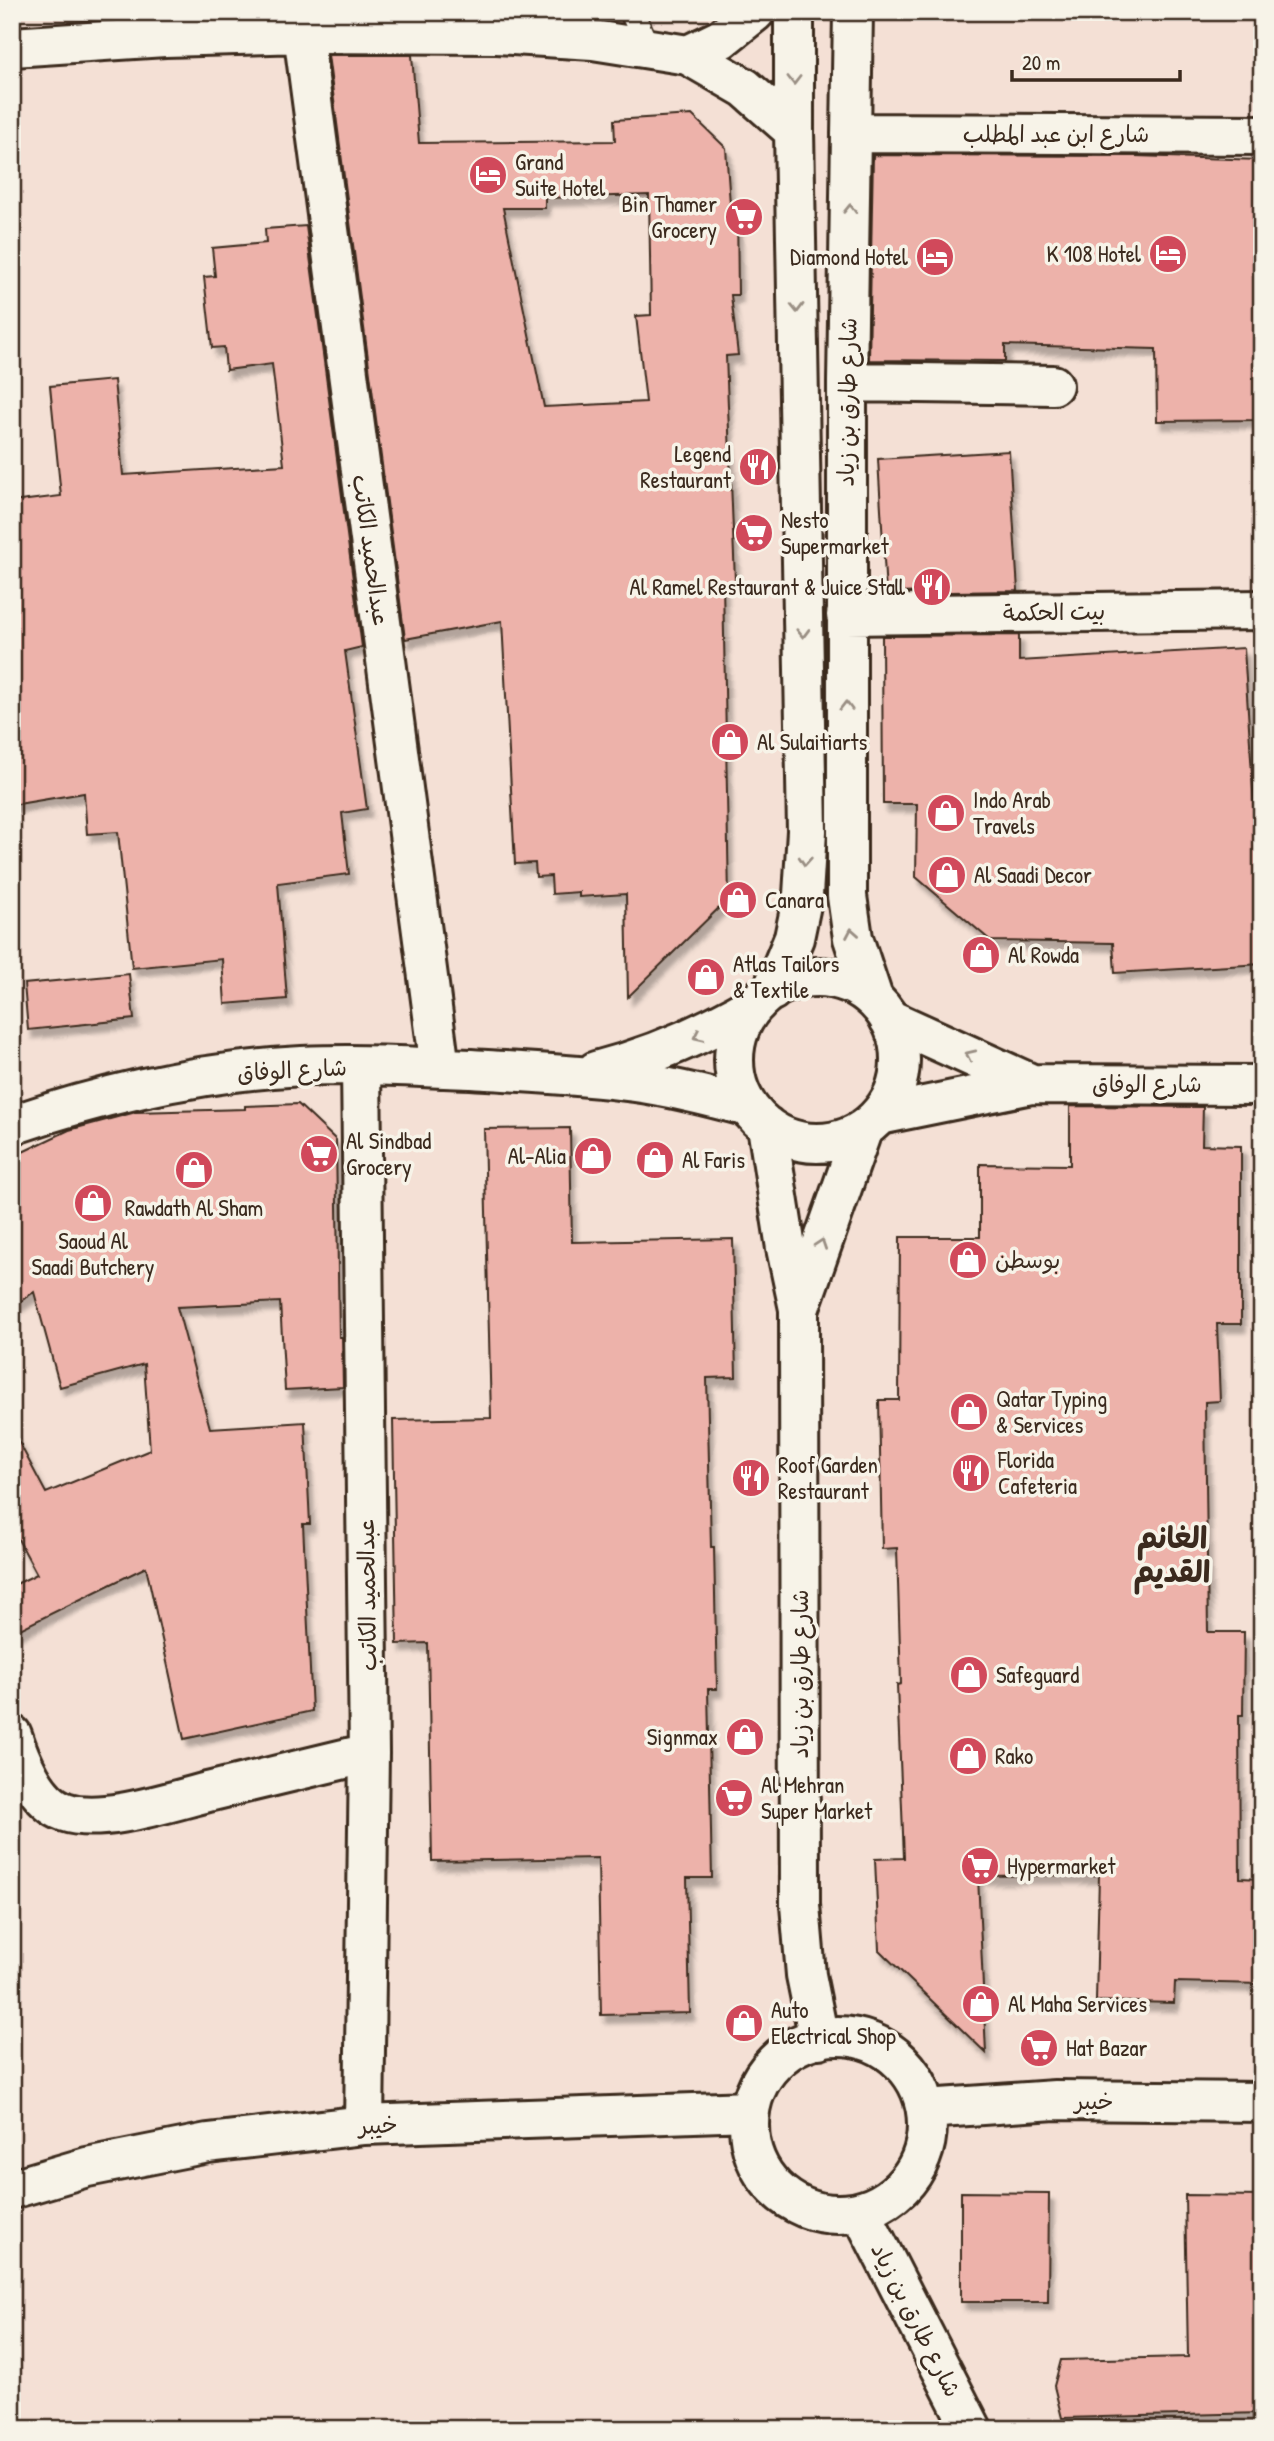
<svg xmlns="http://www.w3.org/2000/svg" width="1274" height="2441" font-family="'Patrick Hand','Playpen Sans Arabic',sans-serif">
	<defs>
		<filter id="shadow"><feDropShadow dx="4.5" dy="8" stdDeviation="2" flood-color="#0004"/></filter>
	</defs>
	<rect width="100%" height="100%" fill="#f4e0d5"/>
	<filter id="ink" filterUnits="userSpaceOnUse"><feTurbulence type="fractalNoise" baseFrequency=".0143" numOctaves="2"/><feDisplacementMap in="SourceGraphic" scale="14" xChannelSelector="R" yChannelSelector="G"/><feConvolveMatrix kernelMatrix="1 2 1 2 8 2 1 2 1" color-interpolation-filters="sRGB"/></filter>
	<g filter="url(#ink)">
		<path fill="#edb2aa" stroke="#3b2a1e" stroke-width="2" fill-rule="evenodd" filter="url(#shadow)" d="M328,55h84l7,88 196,-2 -1,-21 78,-5 34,33 4,56h7l1,91h-7l7,60 -12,1 9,225 -12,1 6,316 -101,99 -2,-103 -47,3v-5l-27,2 -1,-18 -15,1 -1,-14 -20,1 -13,-243 -97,18zM649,195l2,120 -15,1 10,86 -102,5 -41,-199h42v-10z
			M873,155l262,1 127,4 -1,260 -104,1 -1,-72 -151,-4v16l-136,-1z
			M306,226l56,421 -17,4 22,158 -25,4 7,61 -71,9 9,116 -62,5 -3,-45 -90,9 -14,-136 -31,2 -3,-41 -72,12v-303l49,-6 -11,-110 64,-6 9,95 161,-10 -12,-101 -46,6 -2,-23 -12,1 -8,-71 11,-1 -3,-28 54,-5 -1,-14z
			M1009,451l9,140 -132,2 -8,-134z
			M1019,635v26l225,-13 18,284v32l-147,9 -2,-30 -122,-2 -75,-64 1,-73h-34l-1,-168z
			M129,974l5,45 -106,11 -4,-46z
			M298,1104l38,36 3,197h3l1,50 -58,3 -5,-88 -103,5 33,121 95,-6 5,102h-7l9,187 -128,28 -38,-172 -134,66v-47l25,-12 -25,-46v-99l34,64 104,-43 -6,-86 -84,23 -26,-95 -22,15v-150l57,-27 67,-18 109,-3v-3z
			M1070,1106l133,1 -1,38 39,1v178h-24l3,77 -15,1 3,230h36l-1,83h-4l1,163 22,1v105l-87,-2 -1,21 -78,-2 3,-126 -121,1 8,177 -107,-103 -4,-91 29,-1 -7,-173 4,-1 -4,-136 -15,1 -3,-149h20l1,-163h80v-73l90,1z
			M570,1128l2,114 161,-3 3,138 -29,1 4,169h3l3,142h-9l4,189h-25l3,135 -89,2 -3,-157 -166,3 -4,-218 -31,1 -4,-224 98,-2 -7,-289z
			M961,2192l88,1 -1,109h-87z
			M1185,2195l77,1v217l-200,5 -8,-32 7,-26 127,-3z"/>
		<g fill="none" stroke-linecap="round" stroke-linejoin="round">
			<defs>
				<path id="lane" d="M632,12l16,37"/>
				<path id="street" d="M853,12l-6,370v514l6,42 20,60
					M303,33l137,1035
					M12,47l153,-10 138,-4 194,1 96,6 95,15 57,33 49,43
					M688,55l33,-16 34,-27
					M851,133l411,2
					M847,382l206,3
					M846,615l416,-5
					M734 1060a83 83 0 1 1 166 0a83 83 0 1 1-166 0Z
					M772,991l22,-53 9,-43 4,-64 -13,-700v-119
					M889,1019l143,65
					M361,1066l8,687 -5,372
					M596,1071c58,-15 110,-38 161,-68
					M880,1115l152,-31 230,1
					M12,1125c94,-32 191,-54 290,-59 61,-3 123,1 185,4 49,3 99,5 148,12 38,5 76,15 113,25
					M767,1126l19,122 13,61 1,596 6,70 13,64
					M800,1307l62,-176
					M12,1735c9,27 24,67 53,77 37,13 109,-12 147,-21 52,-13 105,-25 157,-38
					M749 2125a89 89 0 1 1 178 0a89 89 0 1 1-178 0Z
					M926,2109l129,-9 207,2
					M12,2189l75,-22 121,-24 156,-18 385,-14
					M861,2212l111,217"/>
			</defs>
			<use href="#lane" stroke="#3b2a1e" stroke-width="28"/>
			<use href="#street" stroke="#3b2a1e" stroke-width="44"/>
			<use href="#lane" stroke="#f7f3e8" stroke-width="23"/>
			<use href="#street" stroke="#f7f3e8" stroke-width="38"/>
		</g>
		<defs><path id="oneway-chevron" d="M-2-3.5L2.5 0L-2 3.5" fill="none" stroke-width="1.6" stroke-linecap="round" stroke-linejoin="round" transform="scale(1.75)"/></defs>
		<g stroke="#998e83">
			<use href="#oneway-chevron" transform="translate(794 80) rotate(90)"/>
			<use href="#oneway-chevron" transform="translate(850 209) rotate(-89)"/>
			<use href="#oneway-chevron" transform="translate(797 308) rotate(89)"/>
			<use href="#oneway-chevron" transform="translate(803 633) rotate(89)"/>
			<use href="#oneway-chevron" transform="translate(846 706) rotate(-90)"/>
			<use href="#oneway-chevron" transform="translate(805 861) rotate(94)"/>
			<use href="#oneway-chevron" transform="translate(852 933) rotate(-100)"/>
			<use href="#oneway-chevron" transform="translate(698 1036) rotate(155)"/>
			<use href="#oneway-chevron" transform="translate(970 1055) rotate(-155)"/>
			<use href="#oneway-chevron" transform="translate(821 1244) rotate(-71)"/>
		</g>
	</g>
	<defs>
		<symbol id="hotel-disc" viewBox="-11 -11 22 22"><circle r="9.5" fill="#d1495b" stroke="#f7f3e8"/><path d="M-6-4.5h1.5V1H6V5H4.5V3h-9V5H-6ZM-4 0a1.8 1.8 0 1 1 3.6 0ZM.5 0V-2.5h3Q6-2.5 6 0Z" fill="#fff"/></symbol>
		<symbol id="supermarket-disc" viewBox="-11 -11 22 22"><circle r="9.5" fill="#d1495b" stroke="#f7f3e8"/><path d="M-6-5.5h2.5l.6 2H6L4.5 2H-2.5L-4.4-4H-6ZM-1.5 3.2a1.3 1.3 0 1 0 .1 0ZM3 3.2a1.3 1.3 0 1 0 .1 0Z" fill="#fff"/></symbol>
		<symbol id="restaurant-disc" viewBox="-11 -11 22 22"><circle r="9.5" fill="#d1495b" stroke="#f7f3e8"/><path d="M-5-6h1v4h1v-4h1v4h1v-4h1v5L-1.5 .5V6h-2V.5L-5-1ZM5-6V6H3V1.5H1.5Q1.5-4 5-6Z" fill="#fff"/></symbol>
		<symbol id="shop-disc" viewBox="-11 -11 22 22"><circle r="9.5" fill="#d1495b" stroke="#f7f3e8"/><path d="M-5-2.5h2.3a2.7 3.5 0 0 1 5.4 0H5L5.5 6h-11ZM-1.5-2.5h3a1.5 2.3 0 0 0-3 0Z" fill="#fff"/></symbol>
	</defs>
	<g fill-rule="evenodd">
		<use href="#hotel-disc" x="466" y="153" width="44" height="44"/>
		<use href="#supermarket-disc" x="722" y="195" width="44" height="44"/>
		<use href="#hotel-disc" x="1146" y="232" width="44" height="44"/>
		<use href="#hotel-disc" x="913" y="235" width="44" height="44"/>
		<use href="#restaurant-disc" x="736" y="445" width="44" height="44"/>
		<use href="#supermarket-disc" x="732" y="511" width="44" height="44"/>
		<use href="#restaurant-disc" x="910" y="565" width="44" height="44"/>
		<use href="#shop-disc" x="708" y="720" width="44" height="44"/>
		<use href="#shop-disc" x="924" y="791" width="44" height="44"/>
		<use href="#shop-disc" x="925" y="853" width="44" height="44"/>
		<use href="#shop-disc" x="716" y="878" width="44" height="44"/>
		<use href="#shop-disc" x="959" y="933" width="44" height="44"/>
		<use href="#shop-disc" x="684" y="955" width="44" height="44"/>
		<use href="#supermarket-disc" x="297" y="1132" width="44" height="44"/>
		<use href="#shop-disc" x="571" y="1134" width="44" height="44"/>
		<use href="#shop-disc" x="633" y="1138" width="44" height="44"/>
		<use href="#shop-disc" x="172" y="1148" width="44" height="44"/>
		<use href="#shop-disc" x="71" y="1181" width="44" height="44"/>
		<use href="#shop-disc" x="946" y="1238" width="44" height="44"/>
		<use href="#shop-disc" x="947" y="1390" width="44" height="44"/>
		<use href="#restaurant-disc" x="949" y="1451" width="44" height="44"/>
		<use href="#restaurant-disc" x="729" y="1456" width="44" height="44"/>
		<use href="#shop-disc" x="947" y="1653" width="44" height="44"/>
		<use href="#shop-disc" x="723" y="1715" width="44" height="44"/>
		<use href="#shop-disc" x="946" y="1734" width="44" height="44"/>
		<use href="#supermarket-disc" x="712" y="1776" width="44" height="44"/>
		<use href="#supermarket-disc" x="958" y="1844" width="44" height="44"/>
		<use href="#shop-disc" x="959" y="1982" width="44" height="44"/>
		<use href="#shop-disc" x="722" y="2001" width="44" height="44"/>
		<use href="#supermarket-disc" x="1017" y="2026" width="44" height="44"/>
	</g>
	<g text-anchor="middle" stroke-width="7" stroke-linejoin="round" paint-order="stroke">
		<g font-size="23" fill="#3b2a1e" stroke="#f7f3e8">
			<text x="1056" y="142">شارع ابن عبد المطلب</text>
			<text transform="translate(847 402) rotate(-89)" y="8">شارع طارق بن زياد</text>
			<text transform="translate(371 550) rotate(82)" y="8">عبدالحميد الكاتب</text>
			<text transform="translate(1054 612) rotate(-1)" y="8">بيت الحكمة</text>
			<text transform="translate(292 1070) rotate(-3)" y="8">شارع الوفاق</text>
			<text x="1147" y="1092">شارع الوفاق</text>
			<text transform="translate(367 1595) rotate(-91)" y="8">عبدالحميد الكاتب</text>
			<text transform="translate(800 1674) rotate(-90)" y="8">شارع طارق بن زياد</text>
			<text x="1094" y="2109">خيبر</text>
			<text transform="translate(378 2125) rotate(-3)" y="8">خيبر</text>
			<text transform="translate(916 2320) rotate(63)" y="8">شارع طارق بن زياد</text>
		</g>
		<g font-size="23" fill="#3b2a1e" stroke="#f7f3e8" text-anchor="start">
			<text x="515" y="170">Grand<tspan x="515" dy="26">Suite Hotel</tspan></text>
			<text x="717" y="212" text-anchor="end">Bin Thamer<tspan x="717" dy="26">Grocery</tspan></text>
			<text x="1141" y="262" text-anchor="end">K 108 Hotel</text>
			<text x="908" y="265" text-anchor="end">Diamond Hotel</text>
			<text x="731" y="462" text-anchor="end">Legend<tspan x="731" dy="26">Restaurant</tspan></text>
			<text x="781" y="528">Nesto<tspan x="781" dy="26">Supermarket</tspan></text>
			<text x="905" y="595" text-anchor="end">Al Ramel Restaurant &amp; Juice Stall</text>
			<text x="757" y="750">Al Sulaitiarts</text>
			<text x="973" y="808">Indo Arab<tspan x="973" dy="26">Travels</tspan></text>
			<text x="974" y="883">Al Saadi Decor</text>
			<text x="765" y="908">Canara</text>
			<text x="1008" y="963">Al Rowda</text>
			<text x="733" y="972">Atlas Tailors<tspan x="733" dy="26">&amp; Textile</tspan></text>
			<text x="346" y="1149">Al Sindbad<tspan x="346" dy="26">Grocery</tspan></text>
			<text x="566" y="1164" text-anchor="end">Al-Alia</text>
			<text x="682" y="1168">Al Faris</text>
			<text x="194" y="1216" text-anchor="middle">Rawdath Al Sham</text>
			<text x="93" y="1249" text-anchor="middle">Saoud Al<tspan x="93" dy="26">Saadi Butchery</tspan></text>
			<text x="995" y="1268">بوسطن</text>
			<text x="996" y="1407">Qatar Typing<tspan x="996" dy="26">&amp; Services</tspan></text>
			<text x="998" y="1468">Florida<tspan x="998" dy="26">Cafeteria</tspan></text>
			<text x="778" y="1473">Roof Garden<tspan x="778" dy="26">Restaurant</tspan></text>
			<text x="996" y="1683">Safeguard</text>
			<text x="718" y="1745" text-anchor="end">Signmax</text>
			<text x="995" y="1764">Rako</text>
			<text x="761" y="1793">Al Mehran<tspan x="761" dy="26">Super Market</tspan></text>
			<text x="1007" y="1874">Hypermarket</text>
			<text x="1008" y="2012">Al Maha Services</text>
			<text x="771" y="2018">Auto<tspan x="771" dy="26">Electrical Shop</tspan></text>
			<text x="1066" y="2056">Hat Bazar</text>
		</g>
		<g font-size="30" font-weight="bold" fill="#3b2a1e" stroke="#f7f3e8">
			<text x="1172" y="1548">الغانم<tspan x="1172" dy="34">القديم</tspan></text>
		</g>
	</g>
	<rect width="1274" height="2441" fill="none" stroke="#f7f3e8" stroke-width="42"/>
	<rect x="21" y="21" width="1232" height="2399" fill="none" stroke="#3b2a1e" stroke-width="2.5" filter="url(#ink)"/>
	<path d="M1012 70v10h168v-10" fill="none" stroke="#3b2a1e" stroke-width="3.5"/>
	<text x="1022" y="70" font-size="21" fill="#3b2a1e" stroke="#f7f3e8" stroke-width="5" paint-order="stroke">20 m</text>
</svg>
